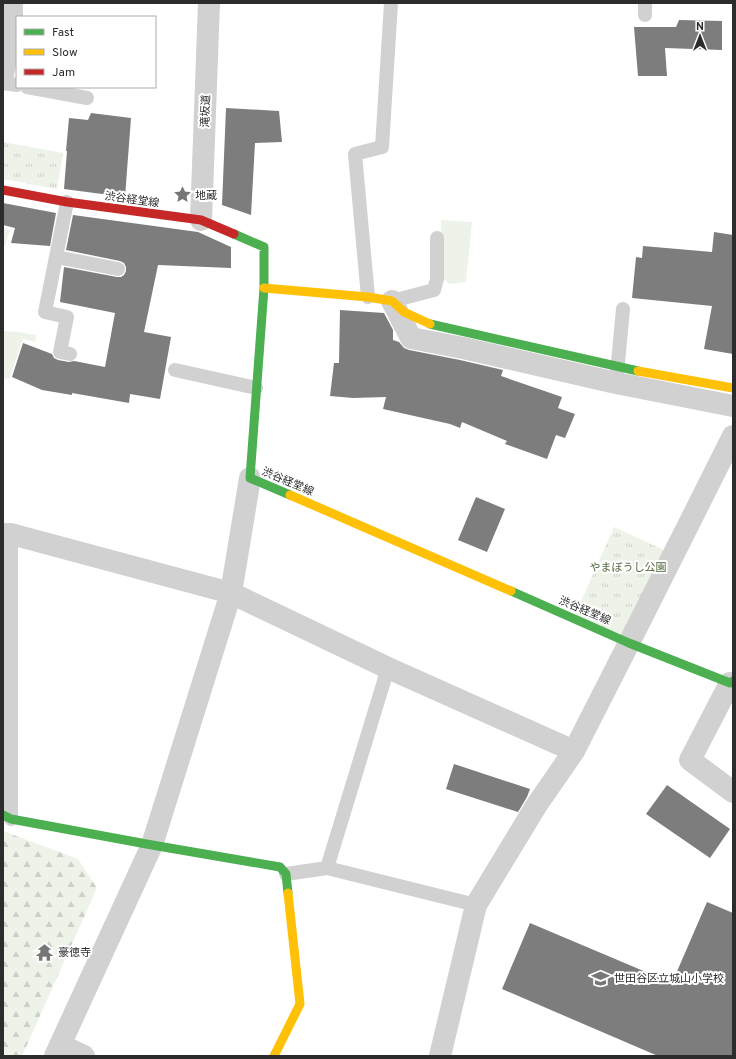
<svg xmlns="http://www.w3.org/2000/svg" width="736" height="1059" font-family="Overpass,'Noto Sans JP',sans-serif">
	<defs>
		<pattern id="forest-firs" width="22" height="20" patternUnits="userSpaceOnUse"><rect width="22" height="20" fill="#eef3ea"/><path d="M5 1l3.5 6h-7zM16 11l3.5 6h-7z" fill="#ccd0c9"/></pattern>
		<pattern id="park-tufts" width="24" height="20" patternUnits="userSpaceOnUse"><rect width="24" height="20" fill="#eef3ea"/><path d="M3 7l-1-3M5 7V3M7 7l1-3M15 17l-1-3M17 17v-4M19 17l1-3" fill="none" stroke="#ccd0c9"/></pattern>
	</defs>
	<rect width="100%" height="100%" fill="#fff"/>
	<path fill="#eef3ea" d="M441,220l31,2 -6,60 -17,2 -9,-9z
		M3,228l7,2 -5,16h-2z
		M3,331l15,1 18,3 -1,7 -12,-3 -14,41 -6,-2z"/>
	<path fill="url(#forest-firs)" d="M3,831l75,28 19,29 -75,168h-19z"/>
	<path fill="url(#park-tufts)" d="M3,142l60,11 -6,36 -54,-10z
		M614,527l54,25 -43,84 -50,-21z"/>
	<path fill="#7d7d7d" d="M679,20l43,1v29l-57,-2 2,28h-29l-4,-49h42z
		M226,108l53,3 3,31 -27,1 -4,72 -29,-10z
		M91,113l40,5 -6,79 -61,-8 3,-38h-1l3,-33 19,2z
		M3,203l53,10 -6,33 -39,-3 4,-15 -12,-3z
		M73,215l125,17 33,15v21l-73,-3 -14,67 27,5 -11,62 -30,-5 -1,9 -57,-10v2l-30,-5 -30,-13 11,-34 29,11 2,4 4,2 11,2 5,-1 31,6 10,-54 -55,-11 4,-35 53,10h4l3,-2 2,-4v-4l-2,-4 -4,-2 -54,-11z
		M714,232l19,3v119l-29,-5 8,-43 -80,-8 4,-41 6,1 1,-12 69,6z
		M340,310l44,3 9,17v10l6,2 5,6 5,2 51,10 43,10 -2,6 61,21 -4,11 17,6 -10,24 -9,-3 -9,24 -42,-15 2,-3 -45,-19 -2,6 -10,-4 -67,-15 3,-12 -33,1 -23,-2 4,-33h5z
		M476,497l29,12 -18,43 -29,-12z
		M454,764l76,25 -3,8 -9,15 -72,-23z
		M667,785l63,44 -20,29 -64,-44z
		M707,902l26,11v143h-75l-156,-67 28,-66 142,60z"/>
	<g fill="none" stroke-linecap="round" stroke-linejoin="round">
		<path stroke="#d1d1d1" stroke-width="14" d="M645,3v12
			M3,83l14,2
			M27,87l60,11
			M67,202l-22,110 22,5 -7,35 10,2
			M56,257l62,12
			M368,297l-13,-143 27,-7 9,-144
			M392,301l42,-11 3,-11v-41
			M175,370l81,18
			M617,373l6,-64
			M11,534v285
			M327,868l61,-200
			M286,874l41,-6 149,37"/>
		<path stroke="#d1d1d1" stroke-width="22" d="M3,74l9,-42v-29
			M201,220l8,-217
			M392,301l19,37 52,10 153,35 117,23
			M3,534h8l220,59 157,75 186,83
			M730,683l-40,77 43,32
			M60,1045l24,11
			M55,1056l97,-211 79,-252 19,-115
			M440,1056l36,-151 60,-99 38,-55 55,-108 104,-207"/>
		<path stroke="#4caf50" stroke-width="9" d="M234,234l30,13v41l-14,190 40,17
			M430,324l208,47
			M511,591l118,52 101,40 3,-2
			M3,815l8,4 141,26 128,22 6,7 2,19"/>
		<path stroke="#ffc107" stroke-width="9" d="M264,288l104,9 24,4 12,11 26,12
			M638,371l95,17
			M290,495l221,96
			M274,1056l26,-52 -12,-111"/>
		<path stroke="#c62828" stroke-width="9" d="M3,190l64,12 134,18 33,14"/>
	</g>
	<defs>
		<symbol id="sight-bare" viewBox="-9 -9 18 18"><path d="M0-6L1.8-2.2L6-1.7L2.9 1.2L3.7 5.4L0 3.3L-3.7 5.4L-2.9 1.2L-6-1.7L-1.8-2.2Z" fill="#767676" stroke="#fff" stroke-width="2.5" paint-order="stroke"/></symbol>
		<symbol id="temple-bare" viewBox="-9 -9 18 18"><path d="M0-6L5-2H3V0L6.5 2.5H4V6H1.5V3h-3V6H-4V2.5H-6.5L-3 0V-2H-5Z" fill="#767676" stroke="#fff" stroke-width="2.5" paint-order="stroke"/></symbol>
		<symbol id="school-bare" viewBox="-9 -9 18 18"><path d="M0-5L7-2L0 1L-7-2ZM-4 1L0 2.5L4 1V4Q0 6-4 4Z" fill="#767676" stroke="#fff" stroke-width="2.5" paint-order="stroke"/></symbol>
	</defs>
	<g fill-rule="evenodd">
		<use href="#sight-bare" x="170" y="182" width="25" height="25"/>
		<use href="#temple-bare" x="32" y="940" width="25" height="25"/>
		<use href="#school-bare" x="588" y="966" width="25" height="25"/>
	</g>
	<g text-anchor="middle" stroke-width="4" stroke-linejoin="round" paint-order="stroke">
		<g font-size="11" fill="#2c2c2c" stroke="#fff">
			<text transform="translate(205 111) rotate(-88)" y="4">滝坂道</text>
			<text transform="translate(132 199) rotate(8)" y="4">渋谷経堂線</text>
			<text transform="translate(288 481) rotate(23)" y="4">渋谷経堂線</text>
			<text transform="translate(585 610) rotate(23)" y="4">渋谷経堂線</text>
		</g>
		<g font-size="11" fill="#2c2c2c" stroke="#fff" text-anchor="start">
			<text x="195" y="199">地蔵</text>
			<text x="58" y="956">豪徳寺</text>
			<text x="614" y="982">世田谷区立城山小学校</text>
		</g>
		<g font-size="11" fill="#4e663b" stroke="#fff">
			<text x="628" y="571">やまぼうし公園</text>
		</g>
	</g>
	<rect width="736" height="1059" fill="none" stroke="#2c2c2c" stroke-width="8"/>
	<rect x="16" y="16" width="140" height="72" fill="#ffffff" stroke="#ababab"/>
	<rect x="24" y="29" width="20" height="6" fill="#4caf50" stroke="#ababab"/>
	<text x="52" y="36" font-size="12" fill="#2c2c2c">Fast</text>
	<rect x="24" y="49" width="20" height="6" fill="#ffc107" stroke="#ababab"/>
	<text x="52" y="56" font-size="12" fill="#2c2c2c">Slow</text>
	<rect x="24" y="69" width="20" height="6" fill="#c62828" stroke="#ababab"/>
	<text x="52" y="76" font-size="12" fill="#2c2c2c">Jam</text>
	<g transform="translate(700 36)" stroke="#ffffff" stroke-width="3" paint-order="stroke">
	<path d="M0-3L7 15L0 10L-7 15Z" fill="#2c2c2c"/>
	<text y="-6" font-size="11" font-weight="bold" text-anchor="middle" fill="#2c2c2c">N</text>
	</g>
</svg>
